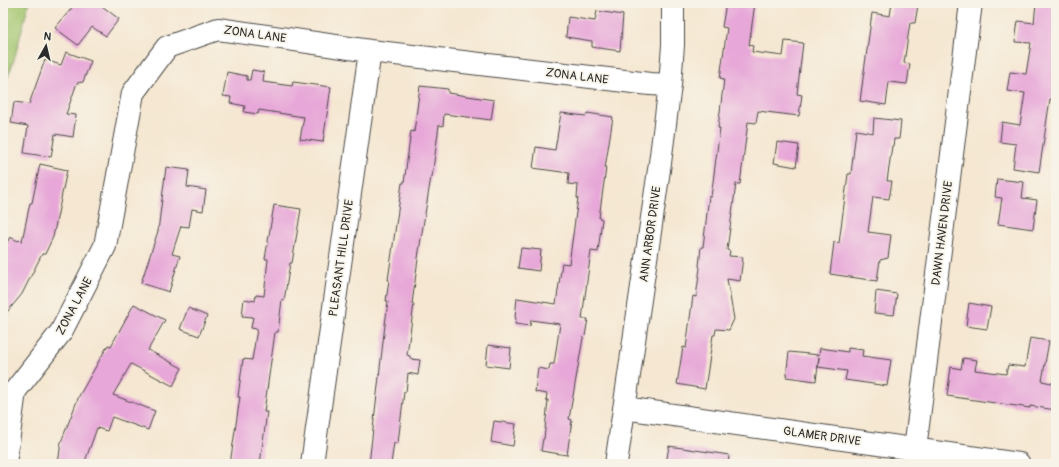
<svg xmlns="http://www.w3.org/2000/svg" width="1059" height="467" font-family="Pangolin,sans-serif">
	<rect width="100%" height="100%" fill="#f7f3e8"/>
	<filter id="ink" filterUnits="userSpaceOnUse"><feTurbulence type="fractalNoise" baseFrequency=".025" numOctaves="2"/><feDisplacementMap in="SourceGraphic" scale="8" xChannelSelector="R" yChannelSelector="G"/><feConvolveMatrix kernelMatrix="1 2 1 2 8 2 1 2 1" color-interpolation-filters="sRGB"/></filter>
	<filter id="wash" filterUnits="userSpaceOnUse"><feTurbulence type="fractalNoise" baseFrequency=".012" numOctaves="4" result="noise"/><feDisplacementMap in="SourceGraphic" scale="16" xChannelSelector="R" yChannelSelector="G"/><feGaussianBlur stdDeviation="0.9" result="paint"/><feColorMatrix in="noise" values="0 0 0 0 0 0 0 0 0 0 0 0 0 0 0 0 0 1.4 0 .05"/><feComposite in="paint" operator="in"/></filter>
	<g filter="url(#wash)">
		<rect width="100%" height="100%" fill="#f5e7d1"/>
		<path fill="#a4c66f" stroke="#68784d" d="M3,3h26l-15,57 -11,30z"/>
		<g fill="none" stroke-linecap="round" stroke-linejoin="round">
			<path stroke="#46aec5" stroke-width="5.5" d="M3,11l1,-8"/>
		</g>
		<g id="blocks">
			<path fill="#e7a7d8" d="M76,3h22l21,16 -13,17 -14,-9 -14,18 -23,-17z
				M726,3h29l-6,42 4,1 -1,6 31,4 2,-15 18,2 -6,51 5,1 -3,21 -41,-5 -2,12 -8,-1 -8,62h-4l-9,66 3,1 -1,5 14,1 -3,24 -13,-2 7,40 -5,11 -13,-1 -1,6h-2l-8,54 -28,-5 6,-37 3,1 7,-52 3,1 4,-29 -1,-2 2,-19h2l6,-51 2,1 9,-69h-2l6,-49 -4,-1 7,-50 -5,-1z
				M892,3h12l14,2 -3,18h-5l-6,40 6,1 -3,20 -18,-2 -3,23 -26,-4 12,-88 18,3z
				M1036,3h20v59l-2,17h2v21l-6,-1 -11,73 -26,-4 3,-24 -16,-2 2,-20 18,3 5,-32 -18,-2 3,-19 16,2 5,-31 -16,-1 3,-21 16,2z
				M597,11l26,4 -3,36 -28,-4v-6l-26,-4 2,-20 27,4z
				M66,52l25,9 -8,21 -6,1 -11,31 10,1 -3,22 -18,-3 -4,23 -27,-4 4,-27 -17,-3 3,-21 15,2 16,-44 16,5z
				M252,70l12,2 -1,10 29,4 1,-4 38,5 -8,55 -23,-3 4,-22 -45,-7 -1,4 -14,-2 1,-6 -15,-3 1,-6 -8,-1 4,-24 20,4v4h3z
				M420,86l28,3v4l46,7 -3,20 -47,-6 -1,12 -4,-1 -7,52h-1l-12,74 -7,53h2l-7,51 3,1v3l10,1 -2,15 -10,-2 -2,19h-2l-6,51h-4l-3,21h-22l15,-131 4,-32h-2l3,-21h-1l14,-97h2l7,-52 3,1z
				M561,113l25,3 1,-3 26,4 -8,51h1l-7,50 3,1 -4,33 -7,-1 -9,68h6l-3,17 -2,2 -14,81 3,1 -5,35 -26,-4 2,-12h1l4,-39h-2l1,-6 -12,-2 3,-24 11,2 1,-6h4l6,-40 -29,-4 -1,6 -15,-2 1,-6 -1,-1 2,-19 39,6 6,-41 7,1 9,-66h-1l1,-13 -10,-1 1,-11 -36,-5 3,-21 19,3z
				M874,118l27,3 -2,18h-5l-1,7h-1l-5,35h5l-3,18 -16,-2 -5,35 23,3 -3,23 -8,2 -3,21 -47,-7 4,-32 5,1 9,-69h3l5,-44 17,3z
				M777,142l22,3 -3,22 -22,-4z
				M40,164l27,6 -14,67 -8,17h-3l-20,40 -19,23v-67l7,-13 8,4 1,-1 3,1 8,-38h2z
				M166,167l23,3 -2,17 19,3 -3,21 -11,-2 -3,18 -8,-1 -9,28 8,2 -11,36 -28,-9 17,-52z
				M997,179l27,3 -2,16 15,2 -4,29 -35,-5 4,-26 -7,-1z
				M274,205l27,4 -9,54h-2l-6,38 -2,-2 -4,33h-3l-11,80h3l-7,52h-30l10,-67h-2l5,-38 9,1 5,-31 -6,-1 2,-11 -11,-1 2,-17 11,2 1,-6 8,1 4,-37h-3z
				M521,248l20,2 -2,21 -21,-3z
				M876,291l21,3 -3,21 -20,-2z
				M969,303l22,4 -4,22 -21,-3z
				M134,304l31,16 -17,30 34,18 -9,18 -42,-22 -18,31 42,16 -7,19 -36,-13 -5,14 -10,-3 -13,36h-26l3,-22 18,-46 29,-51 3,1z
				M188,308l19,8 -8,20 -19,-7z
				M1030,338l19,3 -7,40 14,3v26l-26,-4v2l-83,-12 4,-29 10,2 2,-11 14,2 -2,10 31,4 2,-9 17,2z
				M488,345l23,3 -2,20 -23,-3z
				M820,348l28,4v-4l15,2 -1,6 29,4 -4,26 -42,-6 2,-9 -29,-4 1,-10 -3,24 -30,-4 3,-25 30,3z
				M494,421l22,3 -3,22 -22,-4z
				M669,446l60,9 -1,9h-62z"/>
		</g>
	</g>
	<g filter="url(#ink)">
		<use href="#blocks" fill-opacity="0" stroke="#494744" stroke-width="1"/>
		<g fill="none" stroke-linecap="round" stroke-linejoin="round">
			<defs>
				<path id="street" d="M3,398l12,-7 46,-59 44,-86 28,-153 34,-46 51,-18 152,22 280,33 20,1
					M624,408l395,56
					M5,464l10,-73
					M312,464l58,-413
					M616,464l44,-301 10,-78 3,-40v-42
					M915,464v-15l56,-446"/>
			</defs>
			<use href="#street" stroke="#494744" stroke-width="24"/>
			<use href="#street" stroke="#fff" stroke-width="22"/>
		</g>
	</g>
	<g text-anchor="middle" stroke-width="3.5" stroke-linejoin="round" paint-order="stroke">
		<g font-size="12" fill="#2b2b2b" stroke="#f7f3e8">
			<text transform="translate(255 34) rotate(8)" y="4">ZONA LANE</text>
			<text transform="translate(577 76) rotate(7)" y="4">ZONA LANE</text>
			<text transform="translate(942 233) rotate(-83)" y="4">DAWN HAVEN DRIVE</text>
			<text transform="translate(650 234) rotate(-82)" y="4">ANN ARBOR DRIVE</text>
			<text transform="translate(341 258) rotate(-82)" y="4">PLEASANT HILL DRIVE</text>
			<text transform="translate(74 306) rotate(-62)" y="4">ZONA LANE</text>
			<text transform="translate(822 436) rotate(8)" y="4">GLAMER DRIVE</text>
		</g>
	</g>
	<rect width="1059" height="467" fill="none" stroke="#f7f3e8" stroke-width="16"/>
	<g transform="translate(46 46) rotate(8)" stroke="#f7f3e8" stroke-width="3" paint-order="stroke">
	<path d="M0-3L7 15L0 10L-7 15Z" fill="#2b2b2b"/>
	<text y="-6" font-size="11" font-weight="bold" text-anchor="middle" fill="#2b2b2b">N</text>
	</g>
</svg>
